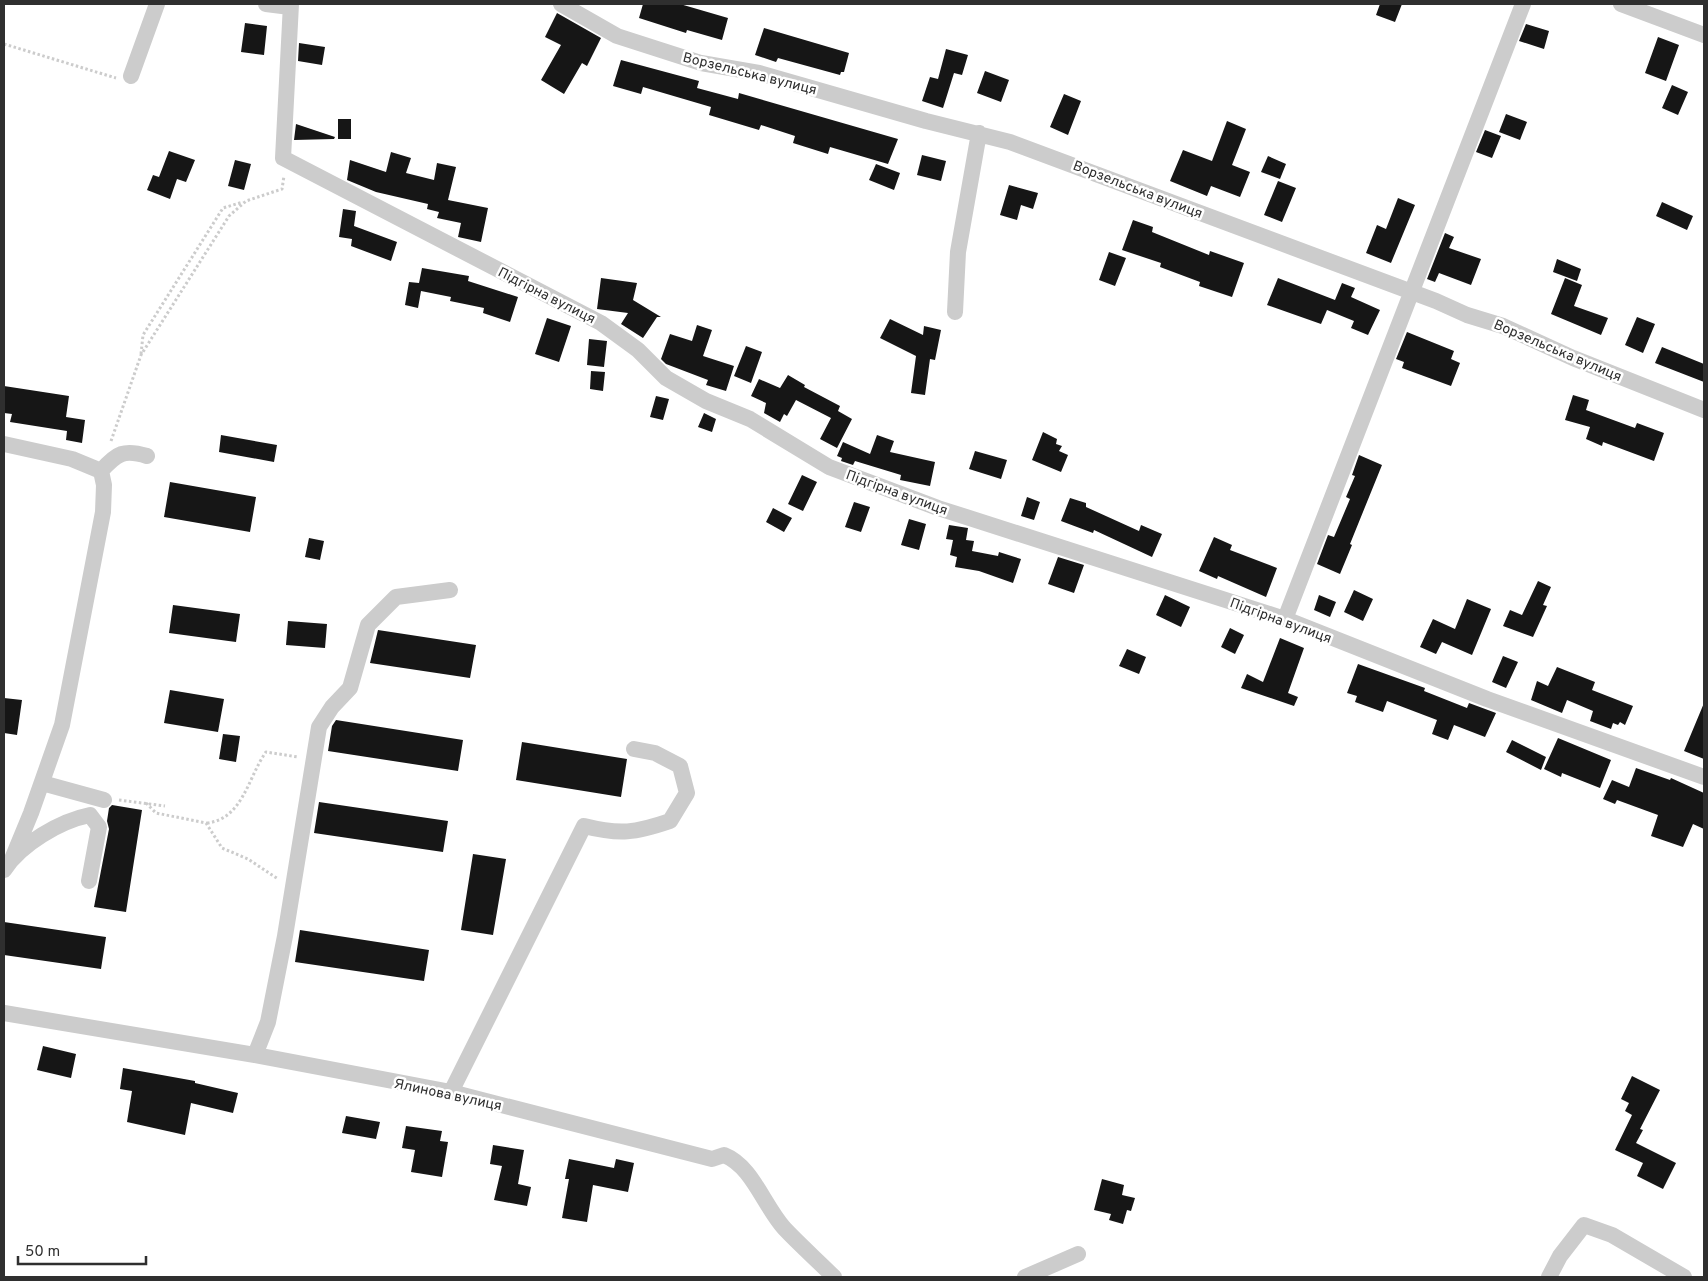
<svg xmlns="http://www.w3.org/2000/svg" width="1708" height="1281" font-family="Overpass,sans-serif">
	<rect width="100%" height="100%" fill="#fff"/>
	<path fill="#161616" d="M643,4h37l48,14 -6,22 -35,-10 -1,3 -47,-15z
		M1380,4h22l-7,18 -19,-7z
		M557,13l44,25 -14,28 -5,-3 -18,31 -23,-14 20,-35 -16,-8z
		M245,23l22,3 -3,29 -23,-3z
		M1526,24l23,7 -5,18 -25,-8z
		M764,28l85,25 -5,19h-3l-1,3 -62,-17 -2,4 -21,-7z
		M1658,37l21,8 -13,36 -21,-8z
		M299,43l26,4 -3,18 -24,-4z
		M946,49l22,6 -6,20 -8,-2 -11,35 -21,-7 8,-24 8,2z
		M621,60l78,21 -2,7 41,11 1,-6 159,46 -10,25 -58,-17 -2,7 -35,-11 2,-7 -34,-11 -2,5 -50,-15 2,-8 -68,-20 -2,7 -28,-8z
		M985,71l24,9 -8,22 -24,-9z
		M1672,85l16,7 -10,23 -16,-7z
		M1064,94l17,7 -13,34 -18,-8z
		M1506,114l21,8 -7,18 -21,-8z
		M338,119h13v20h-13z
		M1227,121l19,8 -14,36 18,7 -10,25 -29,-11 -4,10 -37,-15 13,-31 29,11z
		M296,124l39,13 -1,2 -40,1z
		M1485,130l16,6 -9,22 -16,-6z
		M169,151l26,9 -9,22 -9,-3 -7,20 -23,-9 6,-15 6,2z
		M391,152l20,6 -5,15 28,7 3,-17 19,4 -8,33 40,8 -7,34 -23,-5 3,-14 -24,-5 2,-6 -12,-3 1,-5 -52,-12 -29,-12 3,-20 36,12z
		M922,155l24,6 -5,20 -24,-6z
		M1268,156l18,8 -6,15 -19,-7z
		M235,160l16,4 -7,26 -16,-4z
		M876,164l24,9 -6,17 -25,-10z
		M1278,181l18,7 -14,34 -18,-7z
		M1009,185l29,8 -5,16 -12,-4 -4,15 -17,-5z
		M1398,198l17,7 -24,58 -25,-10 11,-28 9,4z
		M1662,202l31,14 -6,14 -31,-14z
		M343,209l13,2 -2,15 43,16 -6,19 -40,-15 1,-7 -13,-2z
		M1133,220l20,7 -1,5 57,23 1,-4 34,12 -12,34 -33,-11 1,-4 -40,-15 1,-4 -39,-13z
		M1445,233l9,4 -5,11 32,11 -10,26 -32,-12 -4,9 -8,-3z
		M1109,252l17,6 -11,28 -16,-6z
		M1557,259l24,10 -4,12 -24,-9z
		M422,268l47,8 -1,5 50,16 -8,25 -27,-9 1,-5 -34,-7 1,-4 -30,-6 -3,17 -13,-3 4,-23 10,1z
		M601,278l36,5 -4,17 28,17h-4l-14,21 -22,-14 7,-11 -31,-4z
		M1278,278l57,22 7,-17 13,5 -4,9 29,13 -12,25 -17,-7 3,-7 -27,-11 -6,14 -54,-19z
		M1565,278l17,7 -8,21 34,12 -7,17 -50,-21z
		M1637,317l18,7 -12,29 -18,-8z
		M547,318l24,8 -12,36 -24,-8z
		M890,319l33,16 1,-9 17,4 -6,30 -5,-1 -5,36 -14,-2 5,-37 -36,-18z
		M697,325l15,5 -9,26 31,10 -8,25 -20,-6 2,-5 -42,-16 -5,-5 9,-25 22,7z
		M1407,332l47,19 -3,8 9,4 -9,23 -49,-18 2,-6 -8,-3z
		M589,339l18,2 -3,26 -17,-2z
		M746,346l16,6 -11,31 -17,-7z
		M1662,347l42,17v18l-49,-19z
		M591,371l14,1 -2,19 -13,-2z
		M788,375l17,10 -1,2 36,19 -2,5 14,8 -15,29 -17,-9 11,-21 -35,-18 -9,16 -3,-2 -4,8 -16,-9 2,-10 -15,-7 8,-17 21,9z
		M4,386l65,10 -3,21 19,3 -3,23 -16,-3 1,-9 -57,-9 2,-8 -8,-1z
		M1573,395l16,5 -3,10 49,18 2,-5 27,10 -10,28 -51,-19 -1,4 -16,-7 4,-12 -25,-7z
		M656,396l13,3 -6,21 -13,-3z
		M704,413l12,6 -4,13 -14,-5z
		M1043,432l14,7 -1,5 6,2 -3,5 9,4 -7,17 -29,-12z
		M221,435l56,10 -3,17 -55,-10z
		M877,435l17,6 -4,11 45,10 -5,24 -30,-6 1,-5 -46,-14 -2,4 -12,-4 1,-3 -5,-2 6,-14 27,12z
		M975,451l32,9 -6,19 -32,-10z
		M1359,455l23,10 -32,79 2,1 -12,29 -23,-10 11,-29 6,2 16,-38 -4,-2 9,-21 -3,-1z
		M802,475l15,7 -14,29 -15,-7z
		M170,482l86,15 -6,35 -86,-15z
		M1027,497l13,5 -6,18 -13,-4z
		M1070,498l16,5v4l53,24 2,-6 21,9 -10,23 -58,-27 -1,3 -32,-12z
		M854,502l16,5 -9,25 -16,-5z
		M773,508l19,10 -8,14 -18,-10z
		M909,519l17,5 -7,26 -18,-5z
		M949,525l19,3 -2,12 8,1 -2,10 26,5 1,-4 22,7 -8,24 -34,-12 -24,-4 2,-10 -7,-2 3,-15 -7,-1z
		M1214,537l18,8 -2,5 47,18 -11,29 -48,-21 -1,3 -18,-8z
		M309,538l15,3 -4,19 -15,-3z
		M1058,557l26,8 -10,28 -26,-9z
		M1538,581l13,6 -8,18 4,1 -14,31 -30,-11 7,-16 12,5z
		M1354,590l19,9 -10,22 -19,-9z
		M1165,595l25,12 -9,20 -25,-12z
		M1319,595l17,7 -6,15 -16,-7z
		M1467,599l24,10 -19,46 -30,-13 -6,12 -16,-7 13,-28 22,10z
		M173,605l67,9 -4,28 -67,-9z
		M288,621l39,3 -2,24 -39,-3z
		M1230,628l14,7 -9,19 -14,-7z
		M378,630l98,15 -6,33 -100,-15z
		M1280,638l24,10 -16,45 10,4 -4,9 -53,-18 6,-14 16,8z
		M1127,649l19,8 -7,17 -20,-8z
		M1503,656l15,6 -12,26 -14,-6z
		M1358,664l67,24 -1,3 43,17 2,-5 27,10 -11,24 -31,-12 -6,15 -16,-6 5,-14 -50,-19 -4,11 -28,-10 2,-6 -10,-3z
		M1557,667l38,15 -3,8 41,16 -8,19 -5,-3 -2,3 -5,-2 -2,6 -21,-8 3,-10 -26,-11 -5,13 -31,-13 6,-19 11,5z
		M170,690l54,9 -6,33 -54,-9z
		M4,698l18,2 -5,35 -13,-2z
		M1704,703v56l-20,-8z
		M336,720l127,20 -5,31 -130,-20 4,-25z
		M223,734l17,2 -4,26 -17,-3z
		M1558,738l53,22 -11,28 -38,-15 -1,4 -17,-8z
		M1512,740l34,17 -5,13 -35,-18z
		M522,742l105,17 -6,38 -105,-17z
		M1636,768l34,12 1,-2 33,15v36l-11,-5 -10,23 -32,-11 7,-21 -41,-15 -2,4 -12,-5 9,-19 17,7z
		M319,802l129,19 -5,31 -129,-19z
		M112,805l30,5 -16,102 -32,-5 15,-78 -2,-8 2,-13z
		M473,854l33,5 -13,76 -32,-5z
		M4,922l102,15 -5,32 -97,-14z
		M300,930l129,20 -5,31 -129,-19z
		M43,1046l33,8 -5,24 -34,-8z
		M123,1068l72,13v2l43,10 -5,20 -42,-10 -6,32 -58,-13 5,-31 -12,-2z
		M1632,1076l28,14 -20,39 3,1 -7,13 40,20 -13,26 -26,-13 6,-13 -28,-13 17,-35 -7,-4 4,-8 -8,-4z
		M346,1116l34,6 -4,17 -34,-6z
		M406,1126l36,5 -2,10 8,1 -6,35 -31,-5 4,-22 -13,-2z
		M493,1145l31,5 -6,34 13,3 -4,19 -33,-6 8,-34 -12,-2z
		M569,1159l45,9 2,-9 18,4 -6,29 -35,-7 -6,37 -25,-4 7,-39h-4z
		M1102,1179l22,6 -2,10 13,3 -4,13 -4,-1 -4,14 -14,-4 2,-6 -17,-4z"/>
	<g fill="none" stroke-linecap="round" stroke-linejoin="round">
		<path stroke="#ccc" stroke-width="3" stroke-dasharray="2.5 2.5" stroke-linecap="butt" d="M4,44l112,34
			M141,354l2,-19 80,-127 20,-6
			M111,441l30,-86 88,-139 17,-15 36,-12 2,-13
			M119,800l46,6
			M146,803l10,10 50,10 16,25 26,11 30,20
			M207,823c36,-4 41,-46 59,-71l32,5"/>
		<path stroke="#ccc" stroke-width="16" d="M266,4l24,3
			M291,4l-8,154 318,165 37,27 28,28 40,23 44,18 79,48 109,41 347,111 202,80 217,78
			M561,4l56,32 84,27 58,10 167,48 84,21 426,159 31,14 36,11 70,32 131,52
			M1621,4l83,31
			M131,76l26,-72
			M955,312l3,-60 21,-119
			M4,444l68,15 29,12 3,14 -1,27 -41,213 -31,88 -19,46
			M101,471c16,-18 23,-22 46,-15
			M1285,619l238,-615
			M42,783l62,17
			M4,870c17,-26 56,-49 86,-55l9,12 -10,54
			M4,1013l251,42 196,37 261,67 12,-4c28,11 39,49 60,73 16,17 34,33 50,49
			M255,1055l13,-33 17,-86 34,-209 13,-20 18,-19 18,-63 28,-28 54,-7
			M451,1092l133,-266c36,9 51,7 86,-5l17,-28 -7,-27 -25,-13 -21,-4
			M1025,1277l53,-23
			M1549,1277l11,-21 24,-31 28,10 72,42"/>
	</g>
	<g text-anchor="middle" stroke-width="5" stroke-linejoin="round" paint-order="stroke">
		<g font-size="14" fill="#2f2f2f" stroke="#fff">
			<text transform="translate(750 73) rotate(14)" y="5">Ворзельська вулиця</text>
			<text transform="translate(1138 189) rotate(21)" y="5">Ворзельська вулиця</text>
			<text transform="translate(547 295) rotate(27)" y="5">Підгірна вулиця</text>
			<text transform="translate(1558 350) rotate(23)" y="5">Ворзельська вулиця</text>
			<text transform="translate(897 492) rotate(20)" y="5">Підгірна вулиця</text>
			<text transform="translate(1281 620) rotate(20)" y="5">Підгірна вулиця</text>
			<text transform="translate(448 1094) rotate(12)" y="5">Ялинова вулиця</text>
		</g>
	</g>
	<rect width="1708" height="1281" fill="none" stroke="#2f2f2f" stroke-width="10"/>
	<path d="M18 1256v8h128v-8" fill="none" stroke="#2f2f2f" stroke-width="2.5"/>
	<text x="25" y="1256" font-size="15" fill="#2f2f2f" stroke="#ffffff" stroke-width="4" paint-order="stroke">50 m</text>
</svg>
